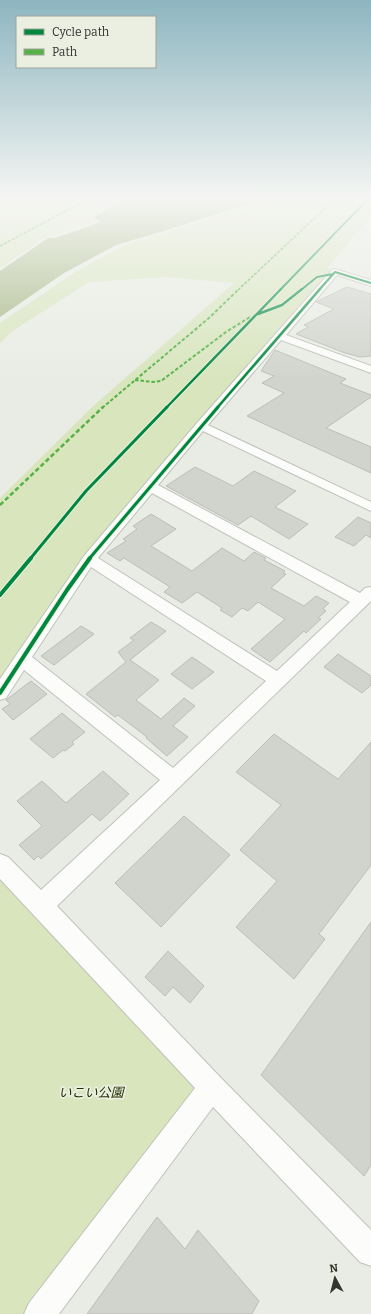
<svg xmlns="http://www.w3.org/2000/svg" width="371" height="1314" font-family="Bitter,'Noto Sans JP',serif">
	<rect width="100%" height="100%" fill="#e9ece4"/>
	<path fill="#d8e5bd" d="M0,197h103l-17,11 14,2 -9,8 4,4 -52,17 -43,29z
		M268,197h103v20l-43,50 7,5 -246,287 -89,134v-195l91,-90 143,-125 -67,-6 -78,5 -78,50 -11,11v-20l75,-51 50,-27 133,-41z
		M0,864l212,223 -179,227h-33z"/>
	<path fill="#a6b683" d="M130,197h131l-10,6 -84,27 -51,15 -52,28 -64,44v-46l48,-33h7l46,-16 -7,-4 9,-7z"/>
	<path fill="#d1d3cd" stroke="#bbbdb7" d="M347,287l24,7v62l-11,1 -15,-4 -49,-19 12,-7 -4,-2 30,-16 -18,-7z
		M275,350l71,29 -6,4 31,12v2l-45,31 45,19v26l-124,-57 37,-23 -22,-10 12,-7 -13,-5z
		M195,467l38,19 21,-15 42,20 -21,16 33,17 -19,15 -38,-23 -13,9 -72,-39z
		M151,514l25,15 -25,17 41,25 30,-23 22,13 10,-9 12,6 -2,2 21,11 -2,2 3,1 -15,14 33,18 12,-10 13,7 -6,6 3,2 -8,7 3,1 -15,14 -2,-2 -34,31 -19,-13 34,-30 -27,-17 -10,9 -6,-3 -10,9 -12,-7 2,-2 -25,-16 -15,11 -18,-11 6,-5 -46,-29 -4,3 -13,-8 19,-12 -3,-2 14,-10 -4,-3z
		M358,517l13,6v15l-5,-3 -12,11 -19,-9z
		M151,622l15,9 -36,29 29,20 -23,20 25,19 23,-21 11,8 -22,20 15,11 -21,19 -21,-18 1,-1 -29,-22 -3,2 -29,-23 40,-32 -8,-10 16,-12 -4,-2z
		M81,626l13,8 -40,31 -13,-9z
		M338,654l33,22v9l-9,8 -38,-26z
		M192,657l22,15 -22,17 -21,-15z
		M31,681l16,13 -34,26 -11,-11 8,-5 -4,-4z
		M62,713l23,19 -13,10 2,2 -9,7 -2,-1 -10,8 -23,-19z
		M274,734l64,45 33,-37v123l-52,69 6,5 -31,40 -58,-52 41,-46 -37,-31 41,-45 -45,-33z
		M103,771l26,23 -29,27 -8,-7 -51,45 -3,-3 -4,4 -15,-15 23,-19 -25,-25 25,-20 24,22z
		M184,816l46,39 -69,72 -46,-44z
		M371,922v243l-7,11 -103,-101z
		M168,951l36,35 -14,17 -17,-16 -8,9 -20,-19z
		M157,1217l28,32 13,-19 61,71 -7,13h-165z"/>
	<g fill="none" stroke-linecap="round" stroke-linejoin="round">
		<defs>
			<path id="minor" d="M335,269l36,11v6l-34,-11 -51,60 85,31v7l-90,-33 -73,85 163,77v9l-168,-80 -45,54 202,108 5,-5 6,-1v14l-314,305 164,172 150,152v36l-11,-4 -147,-155 -154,207h-35l5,-11 166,-215 -195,-209v-25l8,3 33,33 119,-110 -136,-110 -18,28 -6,2v-21l84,-123 113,-133 135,-153zM152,493l198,109 -73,69 -179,-113zM91,567l175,114 -93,87 -141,-111z"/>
		</defs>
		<use href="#minor" stroke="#bfc2bb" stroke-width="2"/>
		<use href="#minor" fill="#fcfcfb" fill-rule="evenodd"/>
		<path stroke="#56b246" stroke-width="1.5" stroke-dasharray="3 1.5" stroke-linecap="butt" d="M0,246l92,-49
			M238,290l99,-93"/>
		<path stroke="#56b246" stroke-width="2" stroke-dasharray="3.5 2" stroke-linecap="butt" d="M135,380l18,2 8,-1 65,-49 24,-15
			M102,408l107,-90 30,-29"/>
		<path stroke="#56b246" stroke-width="2.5" stroke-dasharray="4.5 2.5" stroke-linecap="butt" d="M0,505l103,-98"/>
		<defs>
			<path id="cycleway-far3" d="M280,290l90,-93
				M301,290l16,-13 16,-3
				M319,290l16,-18 36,11"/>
			<path id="cycleway-far2" d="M258,314l24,-9 20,-16
				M166,408l115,-119
				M217,408l103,-119"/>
			<path id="cycleway-far1" d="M30,559l56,-68 81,-84
				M89,559l129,-152"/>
			<path id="cycleway" d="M0,595l31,-37
				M0,693l67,-103 23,-32"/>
		</defs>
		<use href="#cycleway-far3" stroke="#eaefe1" stroke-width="3"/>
		<use href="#cycleway-far2" stroke="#eaefe1" stroke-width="4"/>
		<use href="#cycleway-far1" stroke="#eaefe1" stroke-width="5"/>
		<use href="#cycleway" stroke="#eaefe1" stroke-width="6"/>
		<use href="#cycleway-far3" stroke="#00873e" stroke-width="2"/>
		<use href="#cycleway-far2" stroke="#00873e" stroke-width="2.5"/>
		<use href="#cycleway-far1" stroke="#00873e" stroke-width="3"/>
		<use href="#cycleway" stroke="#00873e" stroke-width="4"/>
	</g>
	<linearGradient id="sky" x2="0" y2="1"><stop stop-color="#8db5c0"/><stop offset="0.52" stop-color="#f5f6f3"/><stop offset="1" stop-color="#f5f6f3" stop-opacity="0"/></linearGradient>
	<rect width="371" height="381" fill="url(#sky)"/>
	<g text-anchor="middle" stroke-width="3.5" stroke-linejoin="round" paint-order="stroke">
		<g font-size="13" font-style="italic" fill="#263200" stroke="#eaefe1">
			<text x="91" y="1097">いこい公園</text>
		</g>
	</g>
	<rect x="16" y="16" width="140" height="52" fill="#eaefe1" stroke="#a0a49a"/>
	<rect x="24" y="29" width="20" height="6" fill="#00873e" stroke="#a0a49a"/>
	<text x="52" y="36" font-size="12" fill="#32342f">Cycle path</text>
	<rect x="24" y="49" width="20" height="6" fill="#56b246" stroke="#a0a49a"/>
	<text x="52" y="56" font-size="12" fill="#32342f">Path</text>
	<g transform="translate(335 1278) rotate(353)" stroke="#eaefe1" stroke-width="3" paint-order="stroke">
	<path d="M0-3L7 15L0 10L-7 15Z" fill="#32342f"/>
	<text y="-6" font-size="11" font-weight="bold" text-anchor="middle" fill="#32342f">N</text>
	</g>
</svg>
